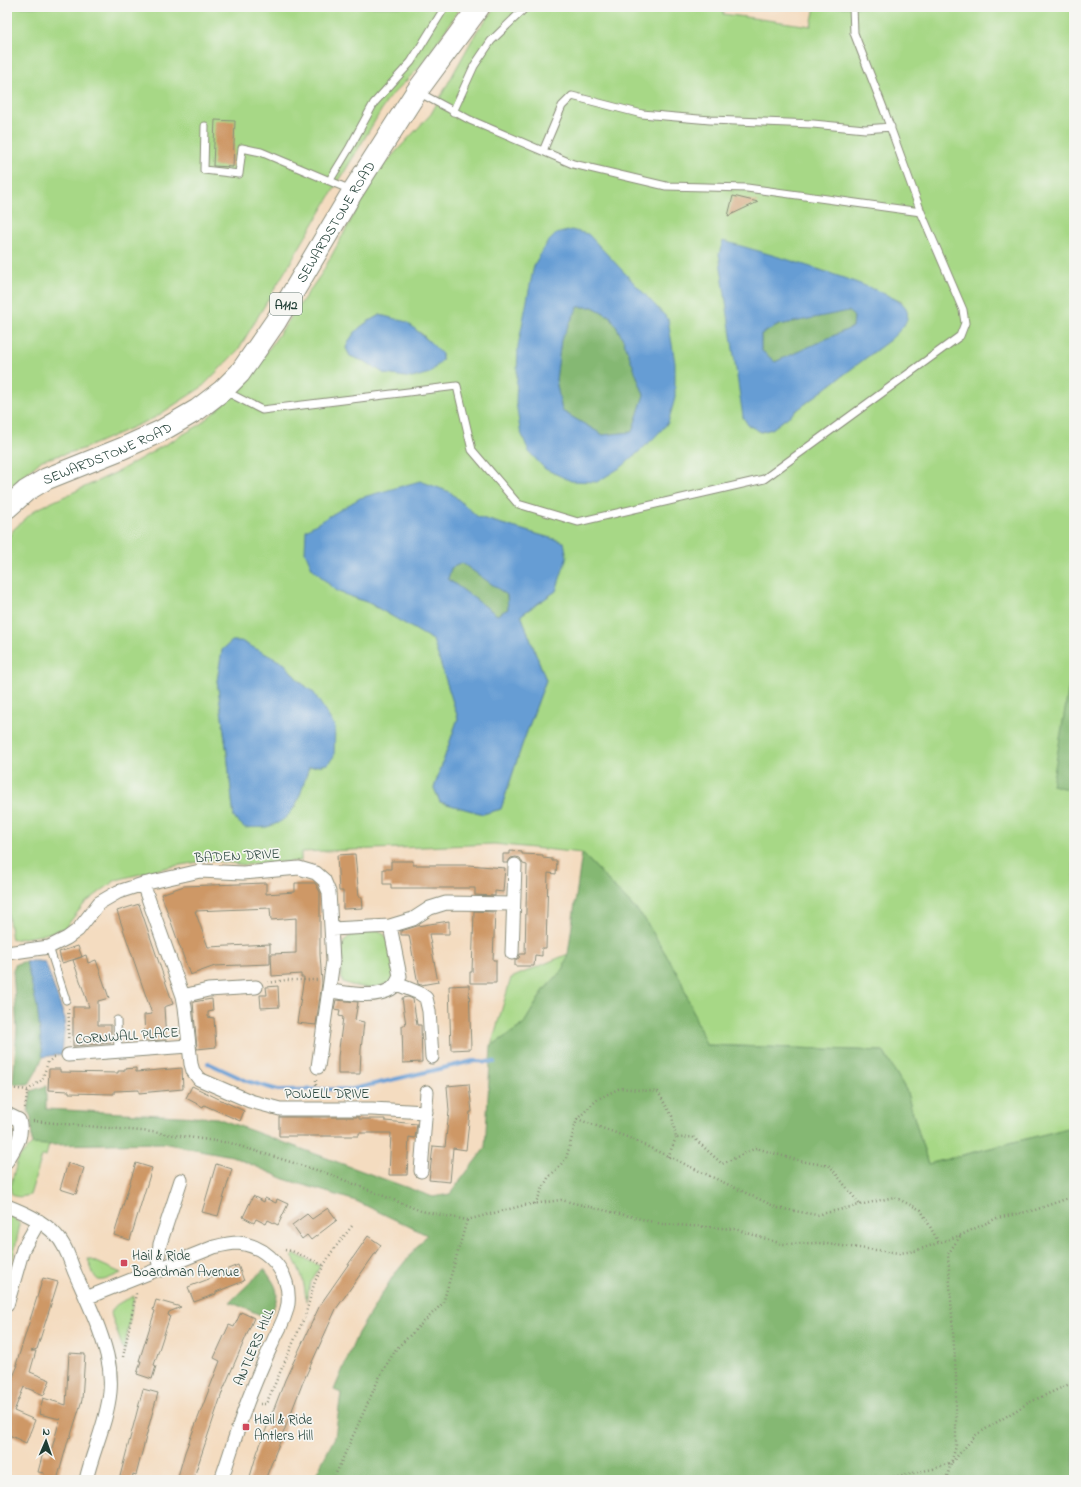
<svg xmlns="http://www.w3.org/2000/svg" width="1081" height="1487" font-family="'Indie Flower',sans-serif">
	<rect width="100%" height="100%" fill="#f6f6f2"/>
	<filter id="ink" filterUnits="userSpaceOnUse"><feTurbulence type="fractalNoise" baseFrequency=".025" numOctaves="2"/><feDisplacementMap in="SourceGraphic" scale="8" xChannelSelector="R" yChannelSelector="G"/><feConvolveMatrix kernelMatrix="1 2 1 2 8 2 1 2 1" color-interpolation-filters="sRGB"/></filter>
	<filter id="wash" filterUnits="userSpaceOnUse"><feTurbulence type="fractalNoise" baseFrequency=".012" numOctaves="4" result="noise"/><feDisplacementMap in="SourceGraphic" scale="16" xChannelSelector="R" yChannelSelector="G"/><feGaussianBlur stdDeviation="0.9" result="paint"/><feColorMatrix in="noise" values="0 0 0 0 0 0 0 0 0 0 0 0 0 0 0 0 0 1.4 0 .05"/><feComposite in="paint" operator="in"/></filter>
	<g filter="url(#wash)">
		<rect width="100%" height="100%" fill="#f4dcc0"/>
		<path fill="#a7d886" stroke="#638a5d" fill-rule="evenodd" d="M7,7h454l-39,58 -34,34 -150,251 -36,37 -48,31 -71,31 -41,11 -35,30z
			M496,7h227v7l88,12 4,-19h259v1119l-13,4 -133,34 -22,-74 -23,-39 -178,-6 -25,-67 -36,-60 -62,-65 -88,-9 -193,8v9l-56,4 -35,-5 -41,7 -53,13 -31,23 -20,25 -23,7 -30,5 -5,-33v-367l7,-11 21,-19 82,-38 81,-46 42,-36 82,-117 56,-102 53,-57 46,-83zM818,269l49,18 35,15 2,24 -13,13 -119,90 -11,3 -13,-7 -5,-8zM380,315l11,3 30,15 21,21v6l-76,2 -16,-6 -4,-8c6,-17 18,-25 34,-33zM450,492l28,25 86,25 -8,49 -35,24 25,65 -24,65 -21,64 -18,5 -43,-12 -6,-14 24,-70 -25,-79 -64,-36 -33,-12 -24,-23zM222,650l63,14 13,16 16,13 14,71 -19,3 -14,41 -61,10 -7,-65 -10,-72z
			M378,930l5,3 4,5 7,37 -3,8c-17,6 -31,6 -48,-1 -3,-7 -2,-13 -1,-21 0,-4 -1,-9 0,-13 3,-17 23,-16 36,-18z
			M568,954l-4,14 -20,22 -21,35 -32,21 20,-68z
			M32,1144l17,1 -3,11h-4l-12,39c-23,6 -21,-4 -16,-22 2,-5 2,-10 5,-15 4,-5 9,-10 13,-14z
			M7,1215l6,2 7,7 -13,63z
			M295,1254l25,12 -9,16 -5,19c-1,-17 -5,-31 -14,-45z
			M88,1259h2l31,14c-25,11 -24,12 -33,-14z
			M134,1296l-10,56 -13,-38c2,-11 14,-13 23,-18z"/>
		<path fill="#85b873" stroke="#527a54" d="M578,307h15l18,10 12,22 21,56 -12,37 -29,3 -41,-24 -6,-31 5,-41z
			M849,310l5,7 -1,10 -78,35 -14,-12v-16l18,-9z
			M462,563l45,32 1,14 -11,6 -49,-36 3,-11z
			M1074,657v134l-22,-6z
			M582,853l62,65 36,60 26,67 177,6 23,39 22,74 133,-34 13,-4v354h-761l22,-43 6,-44 -7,-3 24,-57 35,-57 34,-41 -71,-34 -69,-21 -55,-24 -70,-13 -113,2 -17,-1 -1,-27 -3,-5 3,-21 15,-5v23l171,9 216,79 17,-3 35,-46 6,-102 32,-21 21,-35 20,-22 4,-14z
			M26,961l11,45 6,51 -7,15 -7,12h-16l4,-55 -4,-59 3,-6z
			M264,1269c16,21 17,26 4,49l-38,-16z"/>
		<path fill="#669dd4" stroke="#426d84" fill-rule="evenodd" d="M571,230l17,4 80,85 7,44v35l-7,25 -15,16 -30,27 -26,16 -26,-1 -26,-12 -16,-17 -9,-22 -4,-28 2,-56 16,-81 13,-22 9,-9zM578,307h15l18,10 12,22 21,56 -12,37 -29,3 -41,-24 -6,-31 5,-40z
			M723,241c26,7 175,49 183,67 6,13 -7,23 -15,31l-119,90 -11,3 -13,-7 -5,-8 -24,-163zM849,311l5,6 -1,10 -78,35 -14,-12v-16l18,-9z
			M380,315l27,7 24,21 11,11v6l-12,13 -18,5 -27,-4 -19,-12 -16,-6 -4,-8c6,-17 18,-25 34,-33z
			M420,481l30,11 28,25 86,25 3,15 -11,34 -35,24 25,65 -24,65 -21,64 -18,5 -43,-12 -6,-14 24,-70 -25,-78 -64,-37 -33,-12 -24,-23 -7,-16 1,-22 54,-32zM462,563l45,32 1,14 -11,6 -49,-36 3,-11z
			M232,641h9l44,23 13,16 16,13 21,34 -1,29 -6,8 -19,3c-9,26 -11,52 -42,60 -7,1 -15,0 -22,1l-11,-10 -7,-65 -10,-72 5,-31z
			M26,961h11l8,1 20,57 -3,35 -19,3 -6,-51z"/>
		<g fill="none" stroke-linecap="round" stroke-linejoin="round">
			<path stroke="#669dd4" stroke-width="4" d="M208,1063l39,18 31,9 75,-1 120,-28 22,1"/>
		</g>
		<g id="blocks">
			<path fill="#ce9866" d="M215,120l20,1 -2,46 -20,-1z
				M733,196l25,6 -30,14z
				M510,851l12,1v2l21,1v3l9,1v2h5l-1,13 -8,-1 -2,75h-4v8l-7,-1 -1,11h-19v-6l4,-2 1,-4h5l2,-89 -4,-1 -3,-6 -4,-1 -5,1 -4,5h-4v-9h7z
				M355,854l4,43h3l1,11 -20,1v-18h-4l-2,-36z
				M391,861h22v4h55l37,3 -2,24 -8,-1v5l-20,-1v-7h-84v-4h-8v-15h8z
				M266,883v11l29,-2v-9h20l5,9v62l2,29 -6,42 -19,-2 7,-46h-3v-3l-29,2 -1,-22 25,-1v-35l-25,2 -1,-12 -75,3 13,36 62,-3v20l-55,2 -25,9 -29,-81 23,-8z
				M139,904l34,100 -9,3 2,33 -21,1 -1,-26 8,-1 -35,-103z
				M474,911l21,1 -2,48h3v23h-26v-11h2z
				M449,921v13h-20l9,48 -17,3 -3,-1 -9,-49h-8v-4l16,-5z
				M78,946l4,11 -20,6 -3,-11z
				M86,955l2,8 8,-3 13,38 -11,3v24h13v18l-38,3v-39h16l-16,-47z
				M469,985l2,64 -20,1 -2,-64z
				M278,986l1,21 -18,1 -1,-13h7l-1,-8z
				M408,997l5,2 4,26h4l1,37 -19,1 -1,-38h4l-4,-27z
				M212,999l1,12 -5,1v5l6,1 2,29 -19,2 -4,-47z
				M336,1000l22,2 -3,18 9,2 -3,28 -1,24h-22v-17l5,-40 -4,-1 1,-6 -6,-1z
				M136,1068v4l46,-4 1,21 -44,4v-3l-25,1v3l-45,-1v-2l-21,-1 1,-21h11v3l58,1v-2h6v-2z
				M469,1084l3,28h-2l-4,38 -13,-2 -3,34 -21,-2 4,-34 12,1 4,-36 -2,-25z
				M192,1086l52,25 -4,10 -36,-16 -1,2 -17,-9z
				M279,1117h80v2h26v2l32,3 -2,14 -6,-1 -2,38h-18l2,-42h-32v3h-80z
				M68,1163l16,5 -8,26 -16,-5z
				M136,1163l16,5 -22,72 -16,-5z
				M216,1164l16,5 -14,47 -16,-4z
				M253,1196l11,6 1,-4 11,5 1,-4 11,5 -10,21 -10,-5 -2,4 -10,-5 -2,4 -11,-6z
				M328,1208l9,12 -26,20 -4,-5 -5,4 -10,-14 15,-11 5,5z
				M368,1236l13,9 -45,64 -33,73 -38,98h-16l8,-27 28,-73 35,-75z
				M238,1265l6,16 -28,11v2l-22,8 -6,-15 26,-10 -1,-2z
				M43,1278l15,4 -21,67 -6,2h5l-6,21 20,8 -6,15 -20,-8 -10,24 21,9 -9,23 -19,-9v-43l11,-26h-2z
				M156,1300l25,7 -12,5 -1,3 2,1 -16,49 2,1 -4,13 -15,-5 4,-13h-2l16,-50 -2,-1z
				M241,1312l13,6 -31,72 -30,90h-16l8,-28 35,-91 -6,-3 15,-33 5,2z
				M69,1353l16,1 -3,46 -12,38 -1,-1 -12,43h-14l1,-7 -6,-1 5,-19 7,2 10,-36 -21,-5 4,-16 23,7z
				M143,1389l15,4 -7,25 -15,57 -3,-1 -1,6h-13z"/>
		</g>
	</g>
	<g filter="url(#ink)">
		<use href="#blocks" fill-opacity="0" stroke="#8a8c7a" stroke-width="1"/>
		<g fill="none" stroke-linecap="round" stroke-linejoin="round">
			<defs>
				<path id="service" d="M418,92l52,28 103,44 93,22 81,2 174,24
					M453,112l21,-46 17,-25 35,-34
					M205,126l-1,44 35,4 3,-26 19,4 90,38
					M543,151l19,-45 10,-10 70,18 68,6 103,4 52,5 26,-2
					M330,180l20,-33 24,-44 37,-41 34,-55
					M225,391l37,19 195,-24 15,64 46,54 60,18 186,-43 196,-143 5,-13 -2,-13 -42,-98 -37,-102 -30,-77 -1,-26
					M49,947l17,53
					M117,1020l1,31"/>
				<path id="minor" d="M143,884l40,112 2,11 6,57 2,7 6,8 51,22 30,8h92l54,3
					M332,929l58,-3 23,-7 17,-11 16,-5 67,1
					M7,953l42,-6 18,-9 11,-8 21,-27 19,-11 25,-8 57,-13 43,2 56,-5 17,5 8,7 5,12 4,69 -15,106
					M512,953l3,-88
					M397,984l22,9 7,5 3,13 3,46
					M330,991c18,2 44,8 61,-2 5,-3 7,-8 9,-13l-10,-50
					M183,996l25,-6 48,-3
					M68,1055l120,-9
					M7,1114l12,6c5,17 -4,27 -12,41
					M421,1171l6,-79
					M7,1206c18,7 36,15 49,29 10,10 14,26 19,38 12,27 25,54 32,82 3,12 4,25 3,37 -3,30 -17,58 -24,88
					M161,1270l-3,-10 2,-16 21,-64
					M86,1298l128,-51c8,-2 16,-4 24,-4 31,3 53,31 50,61 -2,11 -7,22 -12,31 -8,18 -16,35 -23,53 -13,30 -21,62 -32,92
					M7,1305l16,-56 16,-28"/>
				<g id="primary">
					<path id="s1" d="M7,508l19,-17 20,-12 75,-30 40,-18 36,-21 26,-20 17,-17 36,-52 77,-130 64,-100 62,-84"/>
				</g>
			</defs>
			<use href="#service" stroke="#8a8c7a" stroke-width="9"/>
			<use href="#minor" stroke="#8a8c7a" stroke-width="15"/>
			<use href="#primary" stroke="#8a8c7a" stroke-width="23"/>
			<path stroke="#8a8c7a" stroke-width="2.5" stroke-dasharray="1 3" stroke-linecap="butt" d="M268,983l18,-3h32
				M68,1009l1,12 -1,21
				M7,1088l21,2 14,-10 6,-18 8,-6
				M316,1097v-17
				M25,1108l3,-18
				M577,1119l50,18 151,71 39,7 77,-18 27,13 18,33
				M33,1121l119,11 78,11 99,31 92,37 46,9 58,-15 36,-5 101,24 73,5 47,15 37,-1 80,10 16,-2 46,-16 36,-17 38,-8 39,-14
				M668,1157l8,-19
				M535,1204l13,-26 18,-19 11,-40 21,-20 22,-11 38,4 14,24 4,22 17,-1 29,27 34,-16 44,13 30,5 30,39
				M285,1250l7,1 31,14
				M123,1357l13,-63 -1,-3
				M260,1404h6l39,-88 10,-35 16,-28 21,-27
				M333,1480l47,-104 16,-27 47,-46 24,-83
				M878,1480l55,-11 19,-7 24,-27 52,-32 46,-21
				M946,1480l10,-34v-69l-8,-123 13,-19"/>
			<use href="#service" stroke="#fff" stroke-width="7"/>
			<use href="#minor" stroke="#fff" stroke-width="13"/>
			<use href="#primary" stroke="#fff" stroke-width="21"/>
		</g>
	</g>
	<g fill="#d1495b" stroke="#f6f6f2" stroke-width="1.5">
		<rect x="120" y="1259" width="8" height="8" rx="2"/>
		<rect x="242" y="1423" width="8" height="8" rx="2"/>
	</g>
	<g text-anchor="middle" stroke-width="3.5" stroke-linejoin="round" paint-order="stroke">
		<rect fill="#f6f6f2" stroke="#60746d" stroke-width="1" x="270" y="293" width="32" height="22" rx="3"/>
		<g font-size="13" font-weight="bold" fill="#1f3d34">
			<text x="286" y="309">A112</text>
		</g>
		<g font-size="14" fill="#1f3d34" stroke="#f6f6f2">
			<text dy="5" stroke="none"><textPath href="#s1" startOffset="451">SEWARDSTONE ROAD</textPath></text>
			<text dy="5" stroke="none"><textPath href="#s1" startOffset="115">SEWARDSTONE ROAD</textPath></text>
			<text transform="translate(237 855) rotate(-3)" y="5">BADEN DRIVE</text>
			<text transform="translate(127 1035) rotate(-4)" y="5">CORNWALL PLACE</text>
			<text x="327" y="1098">POWELL DRIVE</text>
			<text transform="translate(253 1347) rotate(-67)" y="5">ANTLERS HILL</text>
		</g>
		<g font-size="14" fill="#1f3d34" stroke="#f6f6f2" text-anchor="start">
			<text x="132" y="1260">Hail &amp; Ride<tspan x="132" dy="16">Boardman Avenue</tspan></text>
			<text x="254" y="1424">Hail &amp; Ride<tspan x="254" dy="16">Antlers Hill</tspan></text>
		</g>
	</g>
	<rect width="1081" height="1487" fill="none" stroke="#f6f6f2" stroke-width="24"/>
	<g transform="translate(46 1441) rotate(2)" stroke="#f6f6f2" stroke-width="3" paint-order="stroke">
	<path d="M0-3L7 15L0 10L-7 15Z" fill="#1f3d34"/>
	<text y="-6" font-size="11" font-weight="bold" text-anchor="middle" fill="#1f3d34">N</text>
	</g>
</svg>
